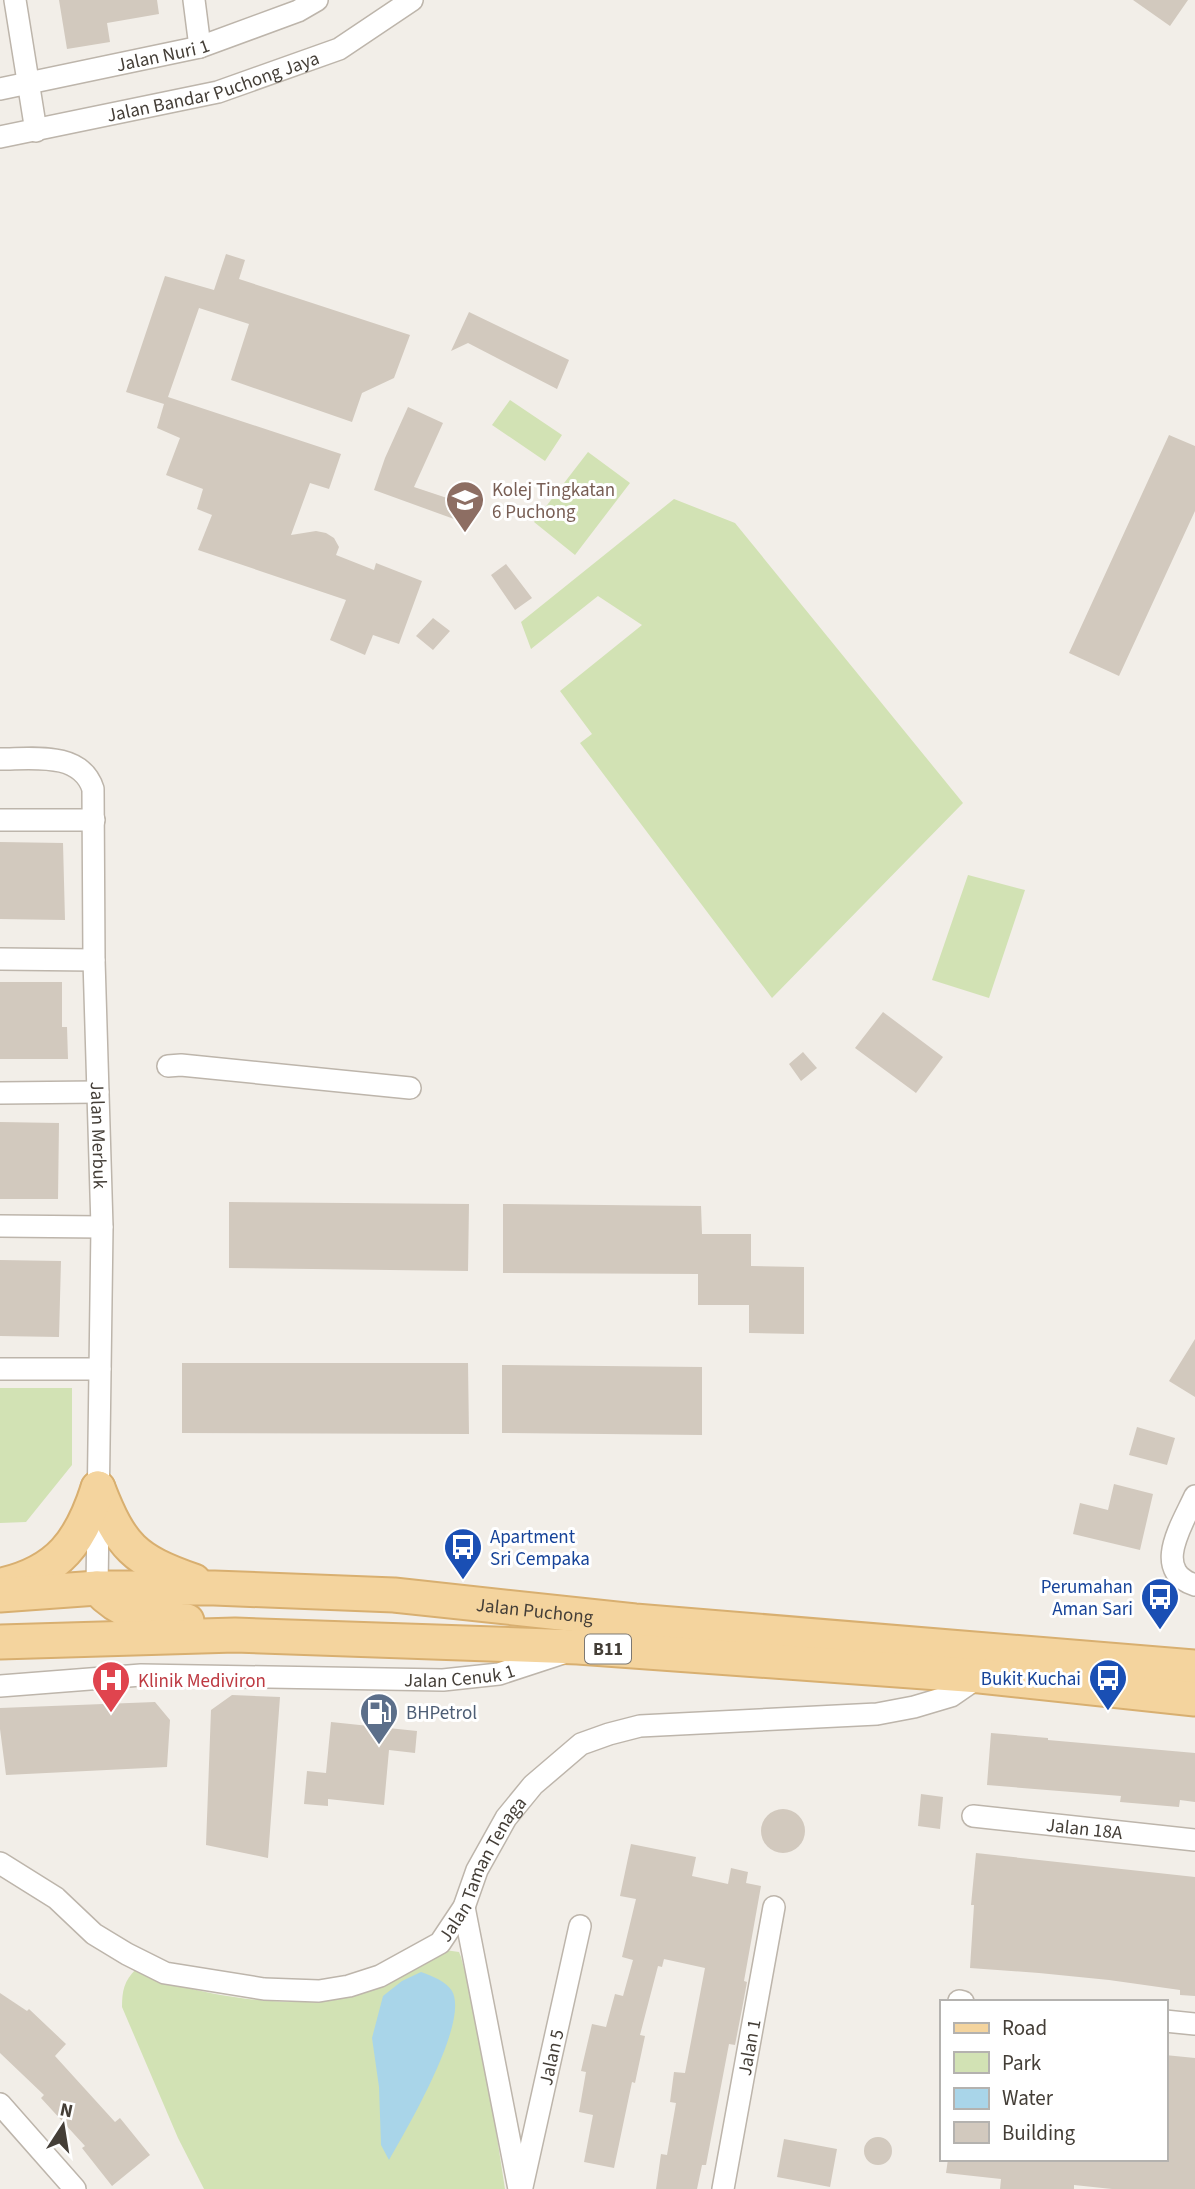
<svg xmlns="http://www.w3.org/2000/svg" width="1195" height="2189" font-family="'Source Sans 3',sans-serif">
	<rect width="100%" height="100%" fill="#f2eee8"/>
	<path fill="#d2e2b4" d="M510,400l52,35 -17,26 -53,-36z
		M588,452l42,31 -55,72 -41,-33z
		M674,499l61,24 228,280 -191,195 -192,-255 12,-9 -32,-43 82,-66 -44,-29 -67,53 -10,-27z
		M968,875l57,15 -36,108 -57,-18z
		M0,1388h72v77l-46,57 -26,1z
		M445,1950l14,2 2,5 19,70 25,162h-301l-26,-51 -56,-131c0,-16 2,-26 14,-38 52,27 159,42 217,27 28,-7 65,-32 92,-46z"/>
	<path fill="#a9d5e9" d="M421,1972c11,4 25,9 31,19 18,31 -46,139 -63,169l-8,-15 -2,-58 -7,-49 11,-42 19,-15z"/>
	<path fill="#d2c9be" d="M59,0h98l2,14 -52,9 3,19 -43,7z
		M1133,0h55l-18,26z
		M226,254l19,6 -6,19 171,56 -16,43 -32,15 -10,29 -121,-42 18,-56 -50,-16 -31,89 173,57 -12,35 -19,-6 -19,52 25,-4 10,2 8,5 5,9 -3,8 38,15 2,-7 46,18 -23,63 -26,-9 -8,20 -35,-15 16,-40 -148,-50 14,-35 -15,-6 6,-20 -37,-14 14,-37 -23,-10 7,-24 -38,-12 39,-116 49,14z
		M469,312l100,48 -12,29 -89,-46 -17,8z
		M408,407l35,16 -29,64 45,15 -5,17 -80,-29 11,-32z
		M1169,435l26,11v65l-76,165 -50,-23z
		M506,564l26,34 -17,12 -24,-35z
		M433,618l17,13 -17,19 -17,-14z
		M0,842l63,1 2,77 -65,-1z
		M0,982h62v45h5l1,32h-68z
		M883,1012l60,45 -27,36 -61,-45z
		M803,1052l14,16 -16,13 -12,-17z
		M0,1122l59,1 -1,76h-58z
		M229,1202l240,2 -1,67 -239,-3z
		M503,1204l198,2 1,28h49v32l53,1v67l-55,-1v-28h-51v-31l-195,-1z
		M0,1260l61,1 -2,76 -59,-1z
		M1195,1339v58l-26,-16z
		M182,1363h286l1,71 -287,-1z
		M502,1365l200,2v68l-200,-2z
		M1137,1427l38,11 -8,27 -38,-10z
		M1114,1484l39,10 -13,56 -67,-16 7,-31 28,7z
		M232,1695l48,2 -12,161 -62,-13 5,-135z
		M155,1702l15,18 -3,47 -161,8 -6,-46v-21z
		M331,1722l86,9 -2,22 -26,-3 -5,55 -56,-6v7l-24,-2 3,-33 19,2z
		M991,1733l57,5v2l147,13v49l-15,-2 -1,7 -59,-5 1,-6 -134,-11z
		M921,1794l22,3 -3,32 -22,-3z
		M761 1831a22 22 0 1 1 44 0a22 22 0 1 1-44 0Z
		M631,1844l65,13 -4,19 36,8 3,-16 17,4 -2,11 15,3 -17,95 3,1 -5,27 -7,36 -6,-1 -23,121h-4l-5,24h-41l5,-35 6,1 9,-52 -6,-1 4,-30 11,1 20,-105 -41,-9 -2,8 -4,-1 -18,69 5,1 -10,47 -3,-1 -18,86 -30,-6 9,-47 -14,-3 7,-40 -5,-1 11,-47 14,3 9,-33 8,2 10,-36 -11,-3 14,-58 -16,-3z
		M976,1853l219,24v119l-15,-1v-5l-71,-10 -70,-7 -69,-5 4,-63h-3z
		M0,1993l27,18 2,-2 37,35 -11,12 60,66 5,-4 30,37 -38,31 -30,-38 3,-2 -44,-48 3,-3 -44,-42z
		M1165,2055l30,3v131h-83l-38,-4v4h-74l1,-10 -55,-6 2,-14h217z
		M864 2151a14 14 0 1 1 28 0a14 14 0 1 1-28 0Z
		M784,2139l53,10 -7,38 -53,-10z"/>
	<g fill="none" stroke-linecap="round" stroke-linejoin="round">
		<defs>
			<g id="street">
				<path d="M15,0l21,131"/>
				<path d="M194,0l6,47"/>
				<path id="s1" d="M0,89l200,-42 98,-36 19,-11"/>
				<path id="s2" d="M0,137l218,-45 121,-43 73,-49"/>
				<path id="s3" d="M0,759c32,0 81,-8 93,30l1,171 8,267 -5,361"/>
				<path d="M0,820h94"/>
				<path d="M0,959l94,1"/>
				<path d="M168,1066l13,-1 229,23"/>
				<path d="M0,1093l98,-1"/>
				<path d="M0,1226l102,1"/>
				<path d="M0,1369h100"/>
				<path d="M1195,1496c-13,29 -44,75 0,89"/>
				<path id="s4" d="M0,1686l141,-11 302,5 56,-6 67,-22"/>
				<path id="s5" d="M973,1816l222,24"/>
				<path id="s6" d="M0,1863l56,35 38,36 33,20 38,19 99,16 55,2 30,-5 31,-10 60,-33 24,-36 13,-37 29,-52 27,-33 48,-41 28,-10 31,-8 237,-12 37,-7 37,-11 29,-20"/>
				<path d="M464,1907l55,282"/>
				<path d="M959,2001l4,1"/>
				<path d="M1165,2021l30,3"/>
				<path d="M0,2104l75,85"/>
				<path id="s7" d="M522,2187l58,-261"/>
				<path id="s8" d="M723,2189l51,-282"/>
			</g>
			<g id="primary">
				<path d="M98,1488c23,59 36,72 96,93"/>
				<path d="M2,1585c57,-13 79,-44 96,-97"/>
				<path d="M97,1588c28,30 51,29 90,33"/>
				<path id="s9" d="M0,1595l97,-7h117l180,7 241,26 560,46"/>
				<path d="M0,1642l235,-7 343,12 402,29 215,23"/>
			</g>
		</defs>
		<use href="#street" stroke="#bdb5ab" stroke-width="24"/>
		<use href="#primary" stroke="#d8af70" stroke-width="37"/>
		<use href="#street" stroke="#fff" stroke-width="21"/>
		<use href="#primary" stroke="#f4d49e" stroke-width="33"/>
	</g>
	<defs>
		<symbol id="university-pin" viewBox="-11 -11 22 30"><path d="M0 17L-7.5 6A9.5 9.5 0 1 1 7.5 6Z" fill="#8d6e63" stroke="#fff"/><path d="M0-5L7-2L0 1L-7-2ZM-4 1L0 2.5L4 1V4Q0 6-4 4Z" fill="#fff"/></symbol>
		<symbol id="bus-pin" viewBox="-11 -11 22 30"><path d="M0 17L-7.5 6A9.5 9.5 0 1 1 7.5 6Z" fill="#1a4fb4" stroke="#fff"/><path d="M-5-6H5V4H4V6H2V4H-2V6H-4V4H-5ZM-3.5-4V0h7V-4ZM-3.5 1.2v1.5H-2V1.2ZM2 1.2v1.5H3.5V1.2Z" fill="#fff"/></symbol>
		<symbol id="hospital-pin" viewBox="-11 -11 22 30"><path d="M0 17L-7.5 6A9.5 9.5 0 1 1 7.5 6Z" fill="#e0444e" stroke="#fff"/><path d="M-5-5h3v3.5h4V-5h3V5h-3V1.5h-4V5h-3Z" fill="#fff"/></symbol>
		<symbol id="fuel-pin" viewBox="-11 -11 22 30"><path d="M0 17L-7.5 6A9.5 9.5 0 1 1 7.5 6Z" fill="#5c6f8a" stroke="#fff"/><path d="M-5.5-6h7V0h2V4h1.3V-2.5L3-4.5l.8-.8L6-3V5H2.5V1h-1V6h-7ZM-4.2-4.7v3.2H.2V-4.7Z" fill="#fff"/></symbol>
	</defs>
	<g fill-rule="evenodd">
		<use href="#university-pin" x="443" y="478" width="44" height="60"/>
		<use href="#bus-pin" x="441" y="1525" width="44" height="60"/>
		<use href="#bus-pin" x="1138" y="1575" width="44" height="60"/>
		<use href="#bus-pin" x="1086" y="1656" width="44" height="60"/>
		<use href="#hospital-pin" x="89" y="1658" width="44" height="60"/>
		<use href="#fuel-pin" x="357" y="1690" width="44" height="60"/>
	</g>
	<g text-anchor="middle" stroke-width="6" stroke-linejoin="round" paint-order="stroke">
		<rect fill="#fff" stroke="#7c7873" stroke-width="2" x="585" y="1634.5" width="46" height="29" rx="5"/>
		<g font-size="18" font-weight="bold" fill="#443e37">
			<text x="608" y="1655">B11</text>
		</g>
		<g font-size="19" fill="#443e37" stroke="#fff">
			<text dy="7" stroke="none"><textPath href="#s1" startOffset="166">Jalan Nuri 1</textPath></text>
			<text dy="7" stroke="none"><textPath href="#s2" startOffset="219">Jalan Bandar Puchong Jaya</textPath></text>
			<text dy="7" stroke="none"><textPath href="#s3" startOffset="452">Jalan Merbuk</textPath></text>
			<text dy="7" stroke="none"><textPath href="#s9" startOffset="536">Jalan Puchong</textPath></text>
			<text dy="7" stroke="none"><textPath href="#s4" startOffset="460">Jalan Cenuk 1</textPath></text>
			<text dy="7" stroke="none"><textPath href="#s5" startOffset="112">Jalan 18A</textPath></text>
			<text dy="7" stroke="none"><textPath href="#s6" startOffset="572">Jalan Taman Tenaga</textPath></text>
			<text dy="7" stroke="none"><textPath href="#s8" startOffset="144">Jalan 1</textPath></text>
			<text dy="7" stroke="none"><textPath href="#s7" startOffset="133">Jalan 5</textPath></text>
		</g>
		<g font-size="19" fill="#785e54" stroke="#fff" text-anchor="start">
			<text x="492" y="496">Kolej Tingkatan<tspan x="492" dy="22">6 Puchong</tspan></text>
		</g>
		<g font-size="19" fill="#164399" stroke="#fff" text-anchor="end">
			<text x="490" y="1543" text-anchor="start">Apartment<tspan x="490" dy="22">Sri Cempaka</tspan></text>
			<text x="1133" y="1593">Perumahan<tspan x="1133" dy="22">Aman Sari</tspan></text>
			<text x="1081" y="1685">Bukit Kuchai</text>
		</g>
		<g font-size="19" fill="#be3a42" stroke="#fff" text-anchor="start">
			<text x="138" y="1687">Klinik Mediviron</text>
		</g>
		<g font-size="19" fill="#4e5e75" stroke="#fff" text-anchor="start">
			<text x="406" y="1719">BHPetrol</text>
		</g>
	</g>
	<rect x="940" y="2000" width="228" height="161" fill="#ffffff" stroke="#b4b2af" stroke-width="2"/>
	<rect x="954" y="2023" width="35" height="10" fill="#f4d49e" stroke="#b4b2af" stroke-width="2"/>
	<text x="1002" y="2035" font-size="21" fill="#443e37">Road</text>
	<rect x="954" y="2052" width="35" height="21" fill="#d2e2b4" stroke="#b4b2af" stroke-width="2"/>
	<text x="1002" y="2070" font-size="21" fill="#443e37">Park</text>
	<rect x="954" y="2088" width="35" height="21" fill="#a9d5e9" stroke="#b4b2af" stroke-width="2"/>
	<text x="1002" y="2105" font-size="21" fill="#443e37">Water</text>
	<rect x="954" y="2122" width="35" height="21" fill="#d2c9be" stroke="#b4b2af" stroke-width="2"/>
	<text x="1002" y="2140" font-size="21" fill="#443e37">Building</text>
	<g transform="translate(63 2126) rotate(12)" stroke="#ffffff" stroke-width="5" paint-order="stroke">
	<path d="M0-5L12 26L0 18L-12 26Z" fill="#443e37"/>
	<text y="-10" font-size="19" font-weight="bold" text-anchor="middle" fill="#443e37">N</text>
	</g>
</svg>
